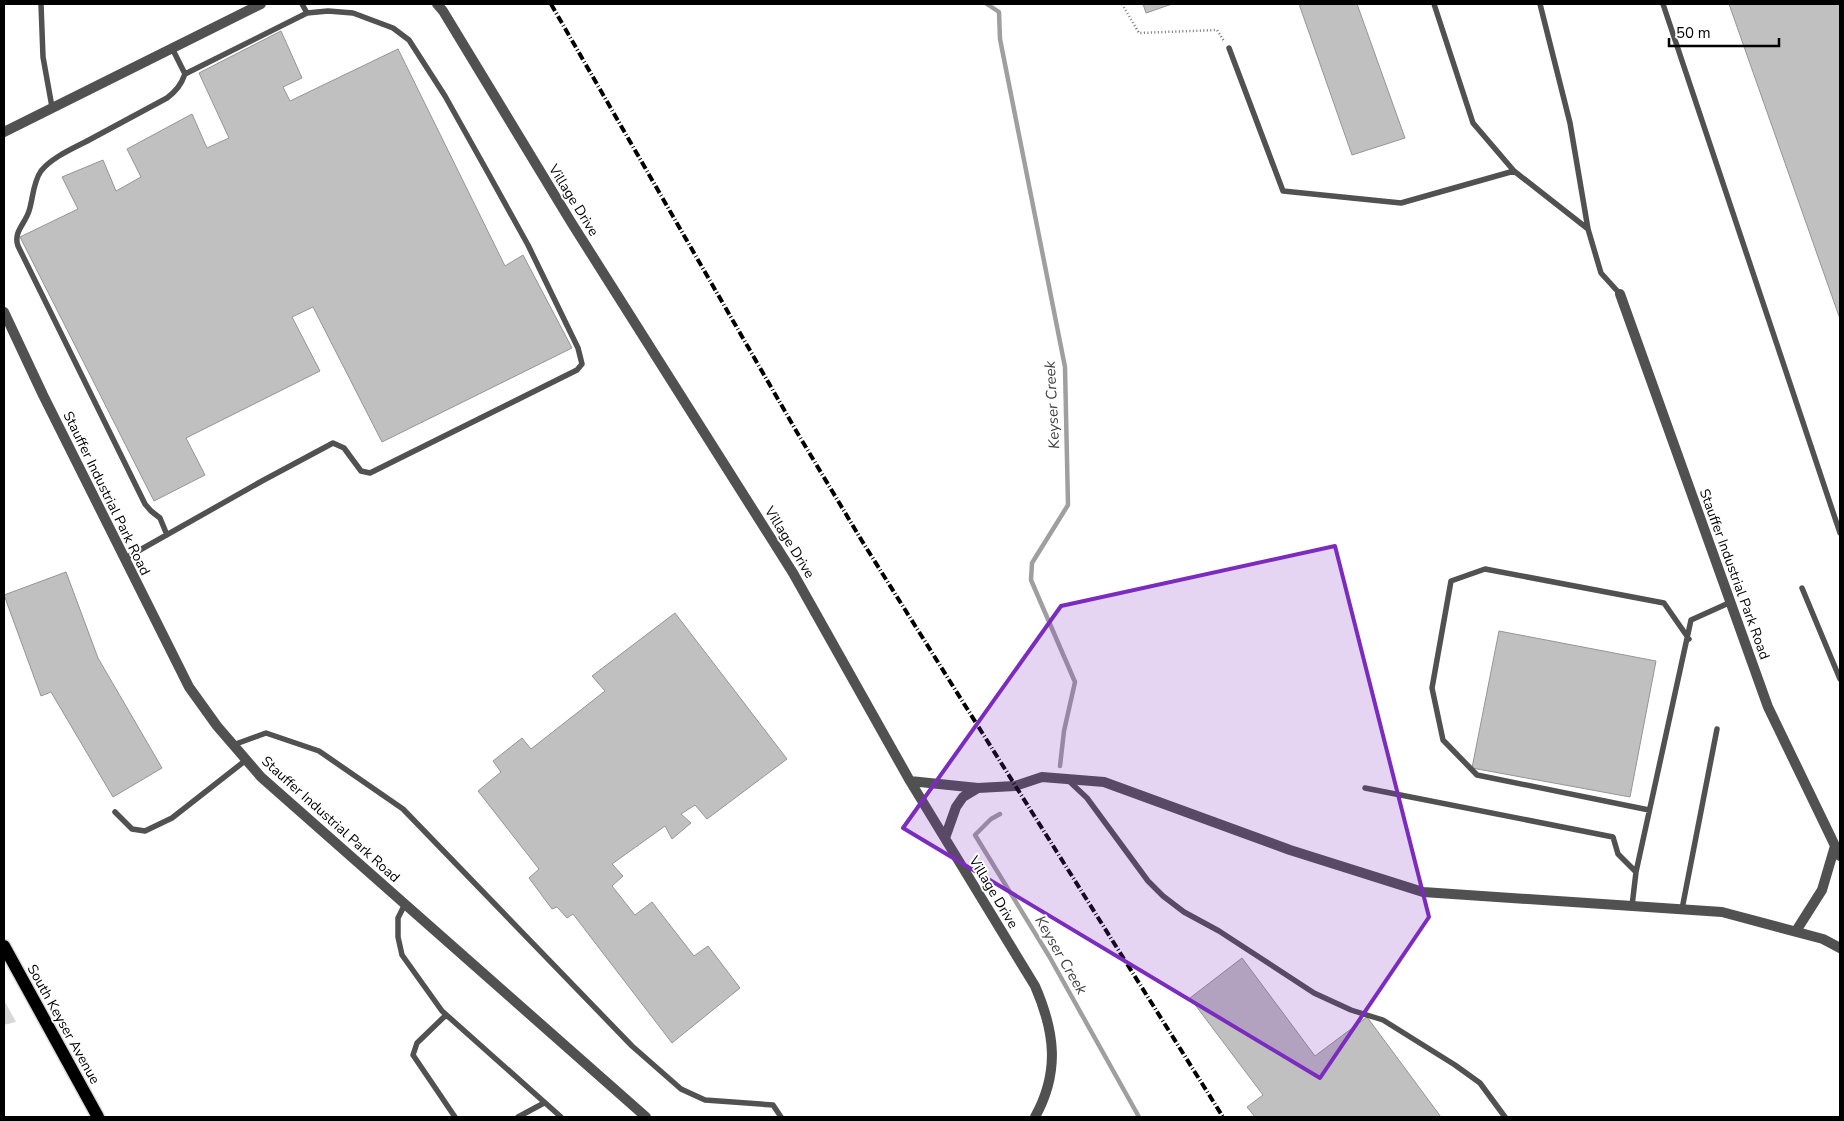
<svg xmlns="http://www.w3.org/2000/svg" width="1844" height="1121" font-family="'Nunito Sans',sans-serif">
	<rect width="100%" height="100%" fill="#fff"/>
	<path fill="#d8d8d8" d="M4,1000l12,22 -12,3z"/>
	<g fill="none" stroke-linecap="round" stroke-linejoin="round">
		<path stroke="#9f9f9f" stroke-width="4.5" d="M987,4l12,8 1,27 65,328 3,138 -36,58 -1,17 44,102 -11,49 -4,35
			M1000,814l-9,5 -16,16 74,121 90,161"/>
	</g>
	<path fill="#c0c0c0" stroke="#959595" d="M1143,4h29l-26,9z
		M1299,4h58l48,134 -53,17z
		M1729,4h111v315z
		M281,31l21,47 -19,9 7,14 108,-52 107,217 18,-11 49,93 -190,94 -69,-135 -21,10 28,54 -134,67 19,37 -51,26 -134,-264 58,-28 -16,-32 41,-17 13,31 25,-14 -14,-28 65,-35 15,34 22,-10 -30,-65z
		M66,572l32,86 64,110 -49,29 -62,-105 -10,4 -37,-101z
		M675,613l112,146 -80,60 -12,-14 -14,9 10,9 -19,16 -7,-13 -53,38 11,12 -11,10 23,29 17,-13 42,54 14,-10 32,42 -68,55 -99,-129 -6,4 -10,-11 -5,2 -23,-31 10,-9 -61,-78 23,-19 -8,-11 29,-23 9,11 74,-58 -13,-15z
		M1499,631l157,30 -26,136 -158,-29z
		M1242,958l73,98 52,-39 74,100h-186l-8,-10 16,-12 -73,-97z"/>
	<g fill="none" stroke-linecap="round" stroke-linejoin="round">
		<defs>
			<path id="primary" d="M4,946l94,171"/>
		</defs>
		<use href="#primary" stroke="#dbdbdb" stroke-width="15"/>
		<path stroke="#737373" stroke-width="2.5" stroke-dasharray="1 2.5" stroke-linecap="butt" d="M1122,4l17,29 78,-3 7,11"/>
		<path stroke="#515151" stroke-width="5.5" d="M41,4l2,53 9,50
			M302,4l5,9
			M1434,4l39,119 41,48 74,58 13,44 19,21
			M1540,4l30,119 18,106
			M1663,4l177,529
			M172,48l13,26
			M1229,48l54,143 118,12 113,-32
			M124,559l138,-78 71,-38 11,5 17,23 9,2 207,-103 5,-6 -4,-16 -50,-103 -41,-74 -42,-75 -36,-56 -16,-12 -40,-15 -25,-2 -21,2 -122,61c-4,11 -9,17 -18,24 -26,14 -52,28 -78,42 -15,8 -37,17 -48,31 -8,11 -8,28 -12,40 -4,13 -16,21 -11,35l127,258 6,7 9,7 7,17
			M1802,588l38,91
			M233,745l33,-12 53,18 84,58 229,237 49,43 24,11 68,5 8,12
			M1069,781l18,17 61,83 15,15 21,16 35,19 95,62 37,17 32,10 72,45 25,18 25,34
			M1365,788l248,49 5,17 18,18 -4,34
			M1649,810l-172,-35 -34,-35 -11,-52 19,-107 34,-12 179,34 25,36
			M115,812l17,17 13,2 27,-13 74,-58
			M1636,872l55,-252 40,-18
			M405,904l-7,14v19l4,18 40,56 119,106
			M1682,909l35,-180
			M446,1015l-29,28 -4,12 42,62
			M518,1117l26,-14"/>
		<path stroke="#515151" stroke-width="10" d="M437,4l6,7 128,211 222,351 117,208 125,205c20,46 25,86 0,131
			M4,132l257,-128
			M1620,294l148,413 72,149
			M4,312l39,83 146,292 28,39 44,51 385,340
			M910,781l68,7 37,-2 27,-9 62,5 186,68 133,42 299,20 101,27 17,9
			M945,838l11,-31 7,-10 15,-9
			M1796,931l26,-41 13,-44"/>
		<use href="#primary" stroke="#000" stroke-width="12"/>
		<path stroke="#000" stroke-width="4" stroke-dasharray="8 2.5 1 2.5" stroke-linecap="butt" d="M551,4l247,430 64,107 361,576"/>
	</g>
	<path fill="#7b2cbf" fill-opacity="0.2" stroke="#7b2cbf" stroke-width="4" stroke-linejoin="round" d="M1335,546l94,371 -109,161 -417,-250 158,-222z"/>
	<g text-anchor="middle" stroke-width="4" stroke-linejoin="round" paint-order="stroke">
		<g font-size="14" fill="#000" stroke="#fff">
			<text transform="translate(574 200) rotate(58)" y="5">Village Drive</text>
			<text transform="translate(107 493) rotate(64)" y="5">Stauffer Industrial Park Road</text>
			<text transform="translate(790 542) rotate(58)" y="5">Village Drive</text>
			<text transform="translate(1735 574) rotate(70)" y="5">Stauffer Industrial Park Road</text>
			<text transform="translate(331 819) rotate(42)" y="5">Stauffer Industrial Park Road</text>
			<text transform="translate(994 892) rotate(59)" y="5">Village Drive</text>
			<text transform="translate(64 1024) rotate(61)" y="5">South Keyser Avenue</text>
		</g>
		<g font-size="15" font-style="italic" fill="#404040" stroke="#fff">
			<text transform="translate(1052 405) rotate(-93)" y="5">Keyser Creek</text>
			<text transform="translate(1061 955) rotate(60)" y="5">Keyser Creek</text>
		</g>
	</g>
	<rect width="1844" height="1121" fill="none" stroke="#000000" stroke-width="10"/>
	<path d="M1669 38v8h110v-8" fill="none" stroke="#000000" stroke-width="2.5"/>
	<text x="1676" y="38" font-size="15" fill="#000000" stroke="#ffffff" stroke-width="4" paint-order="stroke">50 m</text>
</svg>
